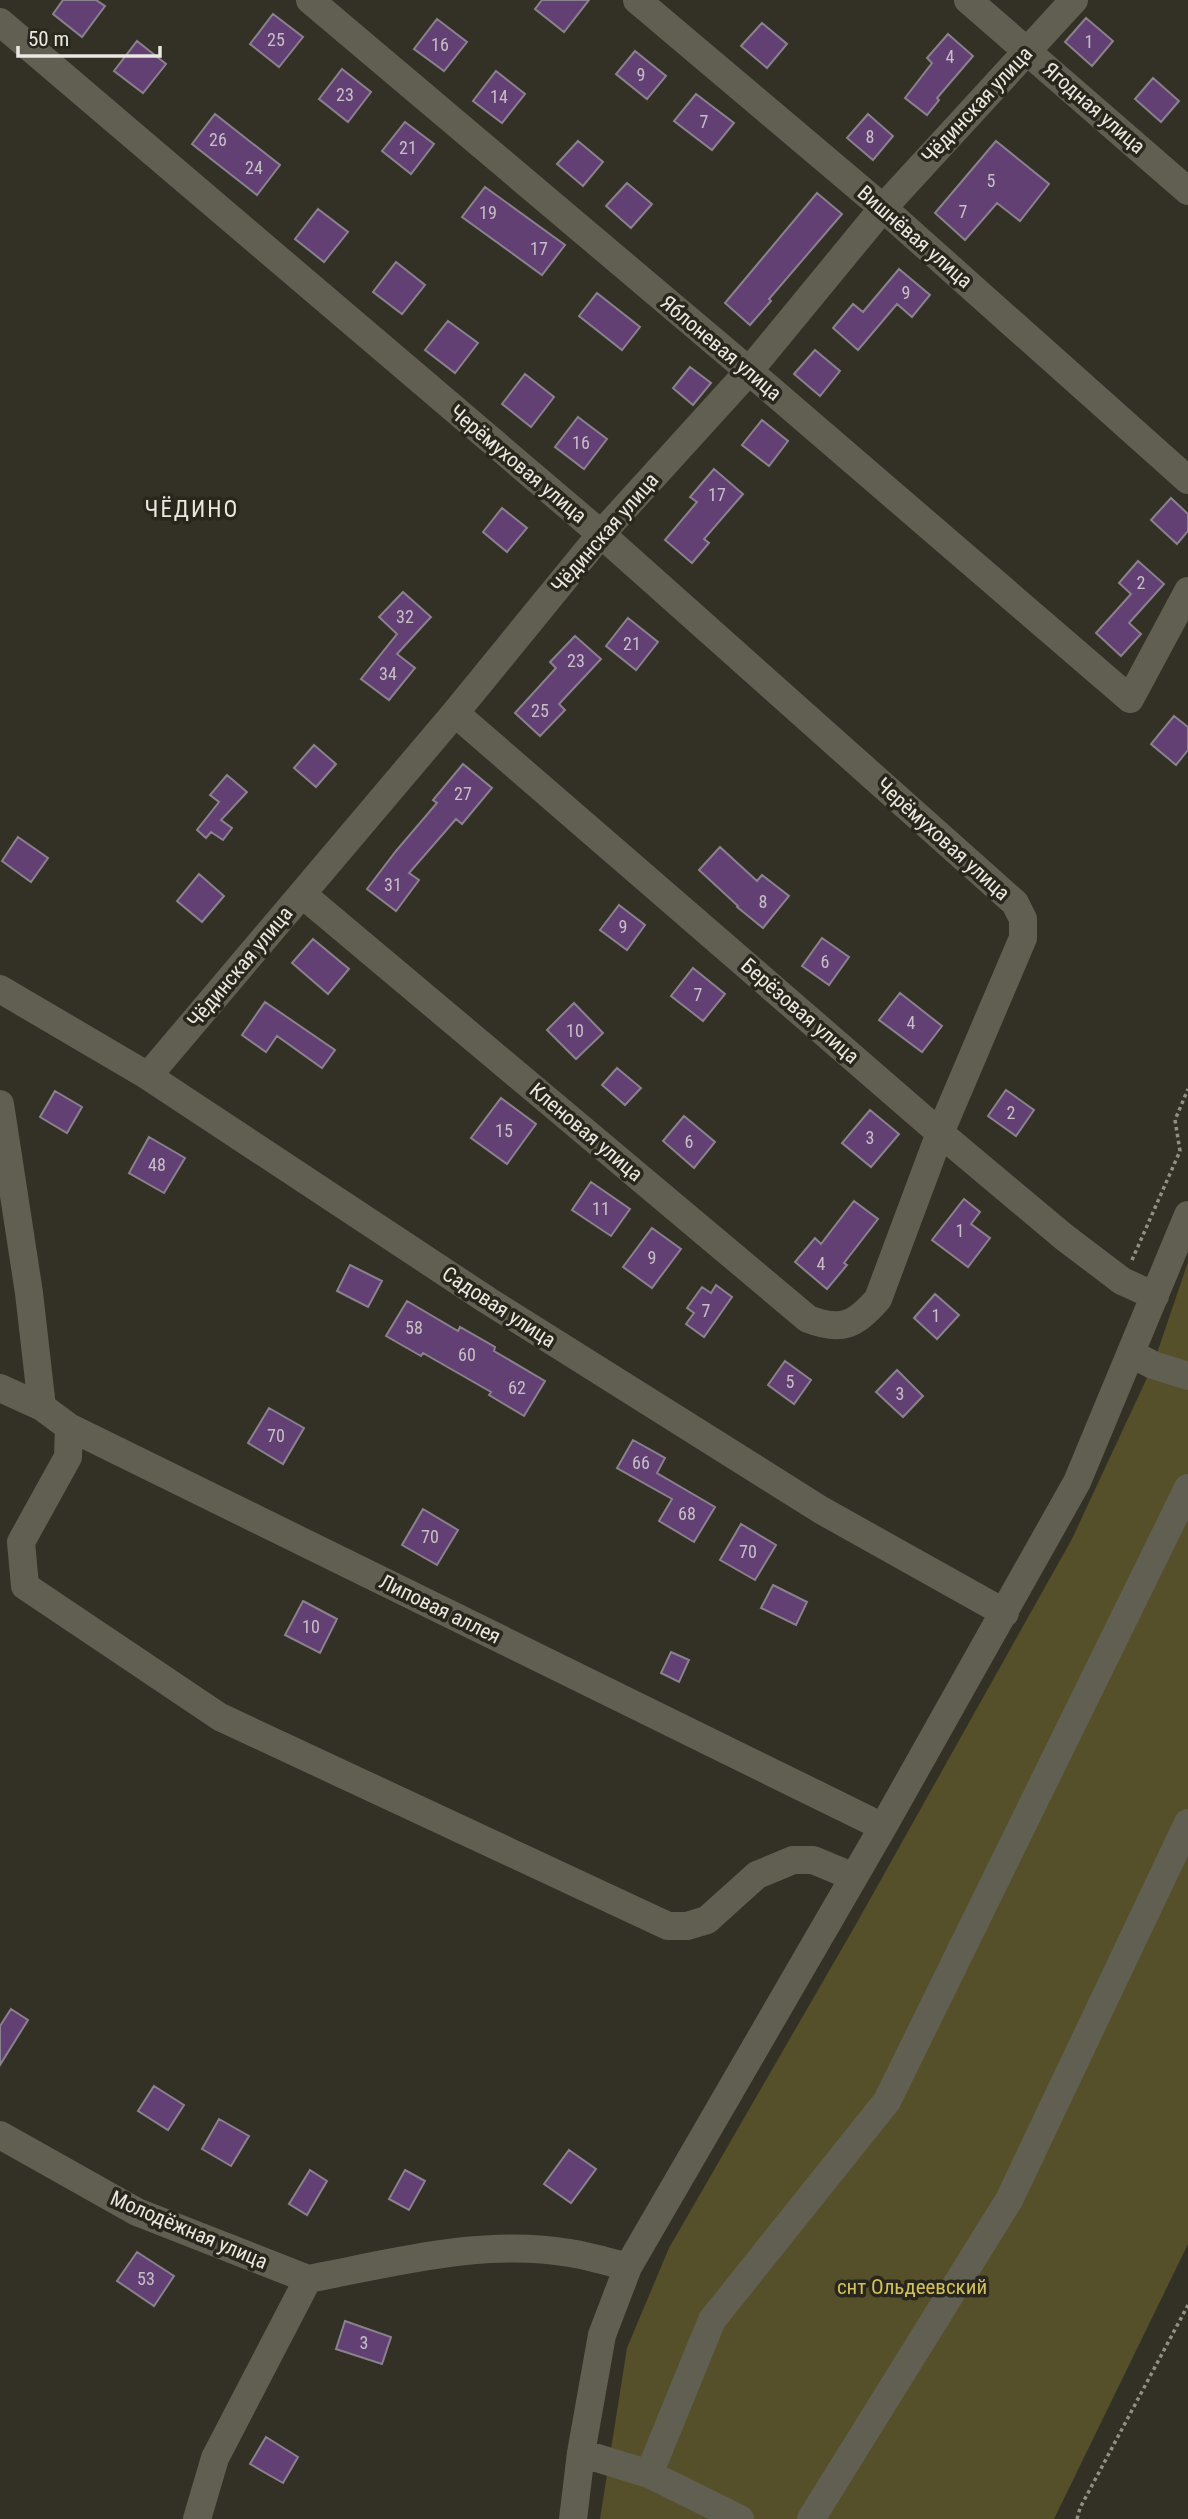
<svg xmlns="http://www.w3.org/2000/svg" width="1188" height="2519" font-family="'Roboto Condensed',sans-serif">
	<rect width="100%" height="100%" fill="#333125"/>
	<path fill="#56502a" d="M1188,1262v982l-134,275h-454l27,-171 42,-100 186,-322 217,-387 81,-174z"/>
	<path fill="#624073" stroke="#89818d" stroke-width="2" d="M63,0h33l9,6 -23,31 -29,-23z
		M542,0h47l-25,32 -29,-23z
		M273,14l30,23 -24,30 -29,-23z
		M1086,18l27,23 -21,25 -27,-24z
		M437,19l30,23 -23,29 -30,-22z
		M762,23l25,21 -20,24 -26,-22z
		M948,34l25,22 -36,42 2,2 -12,15 -22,-17 27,-35 -5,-5z
		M137,41l29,23 -23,29 -29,-22z
		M635,51l31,25 -19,23 -31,-25z
		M342,69l29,23 -23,30 -29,-23z
		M496,71l29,23 -23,29 -29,-22z
		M1153,78l26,23 -18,21 -26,-23z
		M696,94l38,29 -22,27 -38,-29z
		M215,114l65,51 -23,30 -65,-51z
		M868,114l25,22 -20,24 -26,-22z
		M405,122l29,22 -23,30 -29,-23z
		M578,141l25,21 -20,24 -26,-22z
		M996,141l53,43 -29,37 -23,-18 -32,37 -30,-27z
		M627,183l25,21 -21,24 -25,-22z
		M485,187l80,58 -23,30 -80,-58z
		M817,193l25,21 -73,85 2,2 -21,24 -25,-22z
		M318,209l30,23 -24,30 -29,-23z
		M396,262l29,23 -23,29 -29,-22z
		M899,269l31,26 -18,22 -15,-13 -39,46 -25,-22 20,-24 10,8z
		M597,293l43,34 -18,23 -43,-34z
		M448,321l30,22 -23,30 -30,-23z
		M815,350l25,21 -20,25 -26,-22z
		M690,367l21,16 -18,22 -20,-17z
		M525,374l29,23 -23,30 -29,-23z
		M578,417l29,22 -23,30 -29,-22z
		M762,420l26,21 -19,25 -27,-21z
		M714,469l29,25 -39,45 5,4 -17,20 -27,-23 32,-38 -7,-5z
		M1171,498l17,16v17l-11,13 -26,-24z
		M502,508l25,20 -20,24 -24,-20z
		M1138,561l26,23 -35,39 12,11 -20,22 -25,-23 35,-39 -12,-11z
		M403,592l28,25 -34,37 18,14 -26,32 -28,-21 36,-45 -18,-17z
		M628,618l30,24 -22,28 -30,-24z
		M575,636l26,23 -42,45 6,6 -25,26 -25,-23 41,-45 -6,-6z
		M1174,716l14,11v23l-12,15 -25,-21z
		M314,745l22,19 -20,23 -22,-19z
		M463,764l29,24 -30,36 -6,-5 -47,54 10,7 -23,31 -29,-22 29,-38 41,-48 -4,-3z
		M227,775l20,17 -26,28 11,8 -9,12 -12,-8 -5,6 -9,-8 22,-28 -9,-7z
		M18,837l30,21 -17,24 -29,-21z
		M720,847l37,34 5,-6 27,21 -26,32 -26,-21 1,-1 -39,-36z
		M199,874l25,22 -22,26 -25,-21z
		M619,905l26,20 -18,25 -27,-20z
		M822,938l27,19 -20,28 -27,-19z
		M313,939l36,30 -21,25 -36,-31z
		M693,968l32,26 -22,27 -32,-25z
		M900,993l42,33 -20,26 -43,-32z
		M265,1002l70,48 -13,18 -45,-32 -11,16 -24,-17z
		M574,1003l29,30 -27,26 -29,-29z
		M617,1068l24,20 -16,17 -23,-20z
		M1006,1090l28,20 -18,26 -28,-20z
		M55,1091l27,16 -15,26 -27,-16z
		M501,1098l35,26 -29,40 -36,-26z
		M870,1110l29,24 -28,33 -29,-24z
		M684,1116l31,26 -21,26 -31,-27z
		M149,1137l36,21 -21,35 -35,-20z
		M591,1182l39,27 -19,27 -39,-26z
		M964,1199l16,13 -9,12 19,14 -22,29 -36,-27z
		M854,1201l24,18 -34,44 3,2 -20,24 -32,-27 20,-24 6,6z
		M652,1228l29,21 -29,39 -29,-21z
		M350,1265l32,16 -14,26 -31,-16z
		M716,1285l16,12 -28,40 -18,-13 8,-11 -7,-5 15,-21 9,6z
		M935,1294l24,21 -22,24 -23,-21z
		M407,1301l51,30 2,-4 35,20 -1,4 51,30 -21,35 -35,-21 2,-3 -68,-39 -2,3 -35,-20z
		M785,1361l26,19 -17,24 -26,-19z
		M897,1370l26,26 -20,21 -27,-25z
		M269,1408l35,20 -21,36 -35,-21z
		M633,1440l32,18 -8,15 58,34 -21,35 -35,-21 13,-22 -55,-31z
		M423,1509l35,21 -21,35 -35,-20z
		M741,1524l35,21 -21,35 -35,-20z
		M773,1585l34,17 -11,23 -35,-17z
		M303,1601l34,18 -17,34 -35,-18z
		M671,1652l18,8 -10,22 -18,-9z
		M11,2009l17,11 -28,45v-39z
		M154,2086l30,19 -16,25 -30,-19z
		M219,2119l30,17 -18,30 -29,-17z
		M569,2150l27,19 -25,34 -27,-19z
		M310,2170l17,11 -20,34 -18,-11z
		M405,2170l20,11 -16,29 -20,-11z
		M137,2252l37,24 -20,30 -37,-25z
		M345,2321l46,16 -9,27 -46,-15z
		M266,2437l32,20 -15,26 -33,-19z"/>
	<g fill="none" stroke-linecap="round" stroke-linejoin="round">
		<path stroke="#918f86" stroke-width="3.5" stroke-dasharray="3.5 3.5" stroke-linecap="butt" d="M1132,1260l48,-109 -5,-31 13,-31
			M1077,2519l3,-11 108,-203"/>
		<path stroke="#615f52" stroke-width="28" d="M310,0l439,371 381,328 58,-108
			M637,0l246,208 305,272
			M968,0l220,191
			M0,22l601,512 414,369 8,16v19l-83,195 -62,166c-23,26 -36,33 -70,20l-506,-425
			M455,713l485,420 124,104 58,44 33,15
			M0,989l148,87 339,224 334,210 184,103
			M148,1076l307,-363 146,-179 148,-163 134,-163 191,-208
			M0,1104l29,189 13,114
			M1132,1354l21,11 35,11
			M0,1388l42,19 27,20 814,400
			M69,1427l-1,30 -47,85 4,44 195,131 448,209h19l20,-6 50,-45 36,-15h20l41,17
			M0,2135l137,77 171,67
			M581,2453l68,21 91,45
			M649,2474l63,-154 175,-219 301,-613
			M197,2519l18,-61 93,-179c85,-16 175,-41 262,-26 19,3 39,9 58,14
			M573,2519l8,-66 21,-118 26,-68 255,-440 194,-345 111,-267
			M811,2519l198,-319 179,-377"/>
	</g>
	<g text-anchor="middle" stroke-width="7" stroke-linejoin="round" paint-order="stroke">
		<g font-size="18" fill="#c7bec6">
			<text x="276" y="46">25</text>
			<text x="1089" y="48">1</text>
			<text x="440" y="51">16</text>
			<text x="950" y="63">4</text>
			<text x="641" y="81">9</text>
			<text x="345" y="101">23</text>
			<text x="499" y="103">14</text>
			<text x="704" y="128">7</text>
			<text x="870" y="143">8</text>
			<text x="218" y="146">26</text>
			<text x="408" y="154">21</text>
			<text x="254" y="174">24</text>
			<text x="991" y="187">5</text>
			<text x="963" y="218">7</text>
			<text x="488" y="219">19</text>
			<text x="539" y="255">17</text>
			<text x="906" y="299">9</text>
			<text x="581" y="449">16</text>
			<text x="717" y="501">17</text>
			<text x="1141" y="589">2</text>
			<text x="405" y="623">32</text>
			<text x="632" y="650">21</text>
			<text x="576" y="667">23</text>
			<text x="388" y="680">34</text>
			<text x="540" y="717">25</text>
			<text x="463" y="800">27</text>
			<text x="393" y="891">31</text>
			<text x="763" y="908">8</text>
			<text x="623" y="933">9</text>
			<text x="825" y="968">6</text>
			<text x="698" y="1001">7</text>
			<text x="911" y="1029">4</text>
			<text x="575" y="1037">10</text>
			<text x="1011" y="1119">2</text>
			<text x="504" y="1137">15</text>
			<text x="870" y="1144">3</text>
			<text x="689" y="1148">6</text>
			<text x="157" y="1171">48</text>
			<text x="601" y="1215">11</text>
			<text x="960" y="1237">1</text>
			<text x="652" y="1264">9</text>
			<text x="821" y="1270">4</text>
			<text x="706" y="1317">7</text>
			<text x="936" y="1322">1</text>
			<text x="414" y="1334">58</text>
			<text x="467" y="1361">60</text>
			<text x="790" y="1388">5</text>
			<text x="517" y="1394">62</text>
			<text x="900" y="1400">3</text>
			<text x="276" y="1442">70</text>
			<text x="641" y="1469">66</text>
			<text x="687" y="1520">68</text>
			<text x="430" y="1543">70</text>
			<text x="748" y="1558">70</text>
			<text x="311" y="1633">10</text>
			<text x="146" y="2285">53</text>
			<text x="364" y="2349">3</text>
		</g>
		<g font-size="21" fill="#e9e8e1" stroke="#29271c">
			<text transform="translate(977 105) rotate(-47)" y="7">Чёдинская улица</text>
			<text transform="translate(1094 108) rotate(41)" y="7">Ягодная улица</text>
			<text transform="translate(915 237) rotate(41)" y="7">Вишнёвая улица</text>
			<text transform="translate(721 348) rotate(40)" y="7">Яблоневая улица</text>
			<text transform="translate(518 464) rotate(40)" y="7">Черёмуховая улица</text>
			<text transform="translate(605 533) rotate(-49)" y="7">Чёдинская улица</text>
			<text transform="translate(943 839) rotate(42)" y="7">Черёмуховая улица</text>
			<text transform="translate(240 967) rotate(-50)" y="7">Чёдинская улица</text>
			<text transform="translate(800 1011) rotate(41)" y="7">Берёзовая улица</text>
			<text transform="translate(586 1132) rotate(40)" y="7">Кленовая улица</text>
			<text transform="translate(499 1307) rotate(33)" y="7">Садовая улица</text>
			<text transform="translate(440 1609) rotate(26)" y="7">Липовая аллея</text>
			<text transform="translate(189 2230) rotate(23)" y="7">Молодёжная улица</text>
		</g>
		<g font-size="21" fill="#d2c15e" stroke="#29271c">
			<text x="912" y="2294">снт Ольдеевский</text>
		</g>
		<g font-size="23" letter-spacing="2" fill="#e9e8e1" stroke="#29271c">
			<text x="192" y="517">ЧЁДИНО</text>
		</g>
	</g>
	<path d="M18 46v10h142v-10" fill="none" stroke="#e9e8e1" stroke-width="3.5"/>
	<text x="28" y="46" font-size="21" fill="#e9e8e1" stroke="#29271c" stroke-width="5" paint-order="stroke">50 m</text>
</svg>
